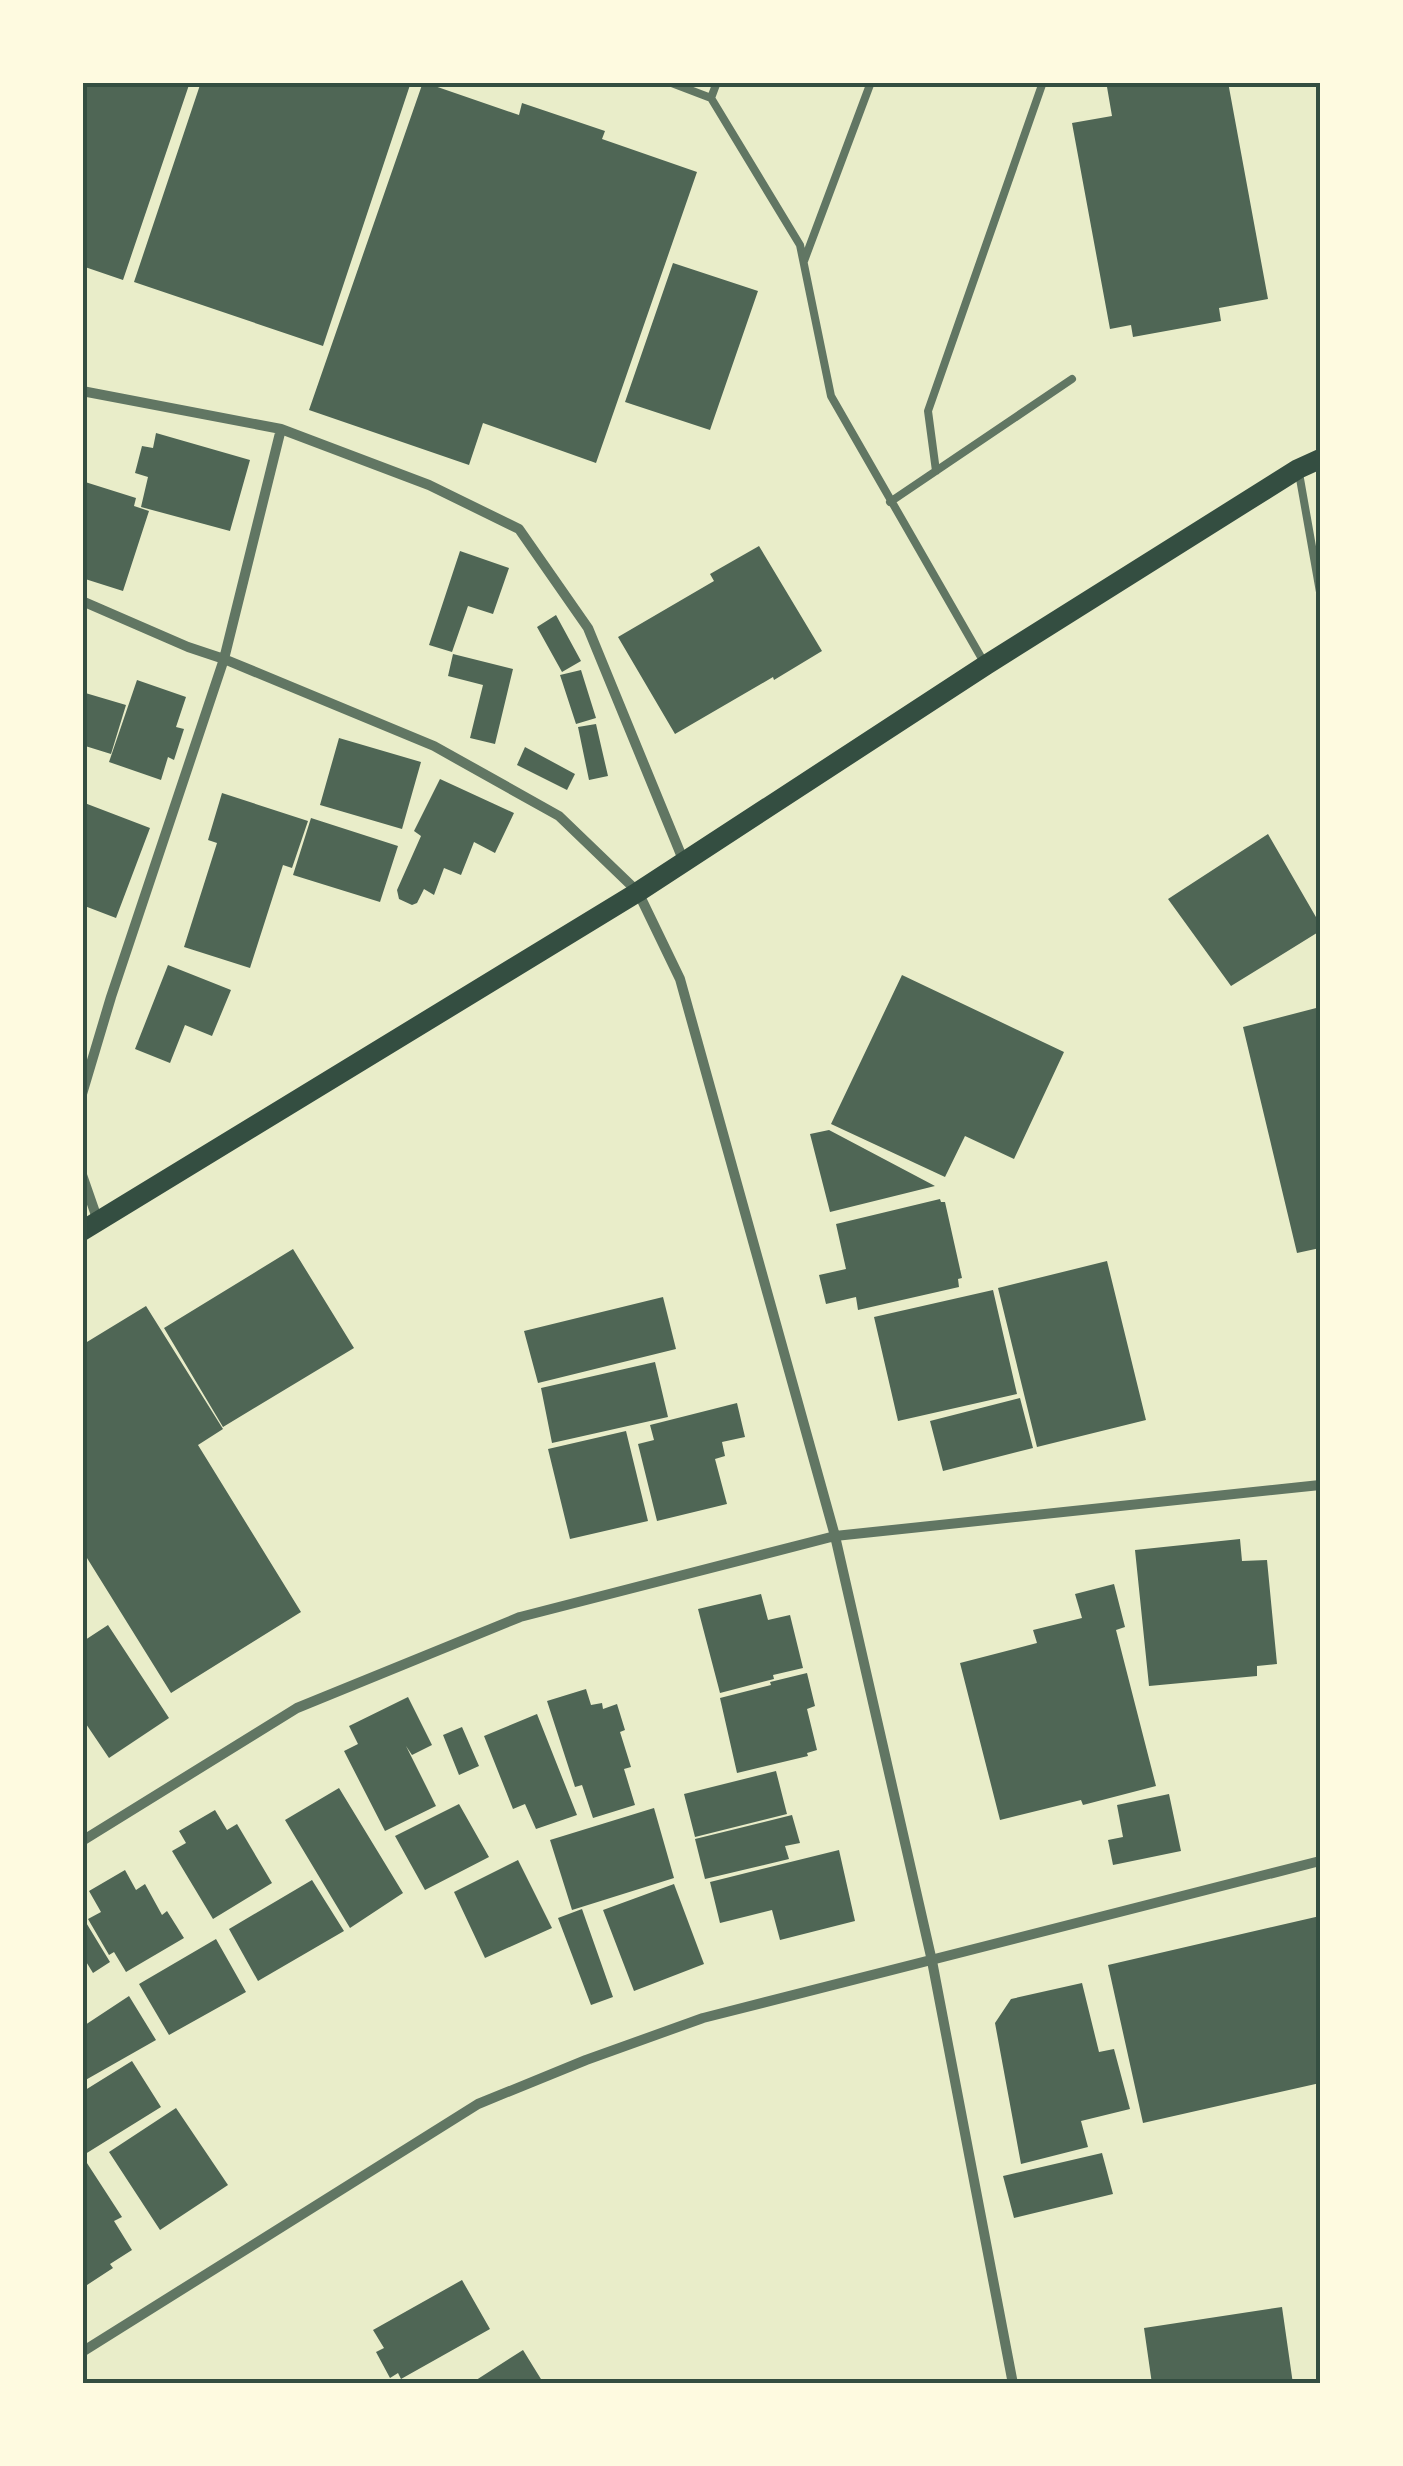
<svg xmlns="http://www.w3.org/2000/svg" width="1403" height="2466" font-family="'Fira Sans Condensed',sans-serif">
	<rect width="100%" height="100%" fill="#e9edc9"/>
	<path fill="#4f6655" d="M82,82h108l-67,198 -41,-14z
		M201,82h210l-88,264 -189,-64z
		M423,82l96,33 3,-12 83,28 -3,8 95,33 -101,291 -113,-40 -14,42 -160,-55z
		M1130,82h98l40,217 -49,9 2,13 -88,16 -2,-12 -21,4 -38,-206 40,-7 -5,-29z
		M673,263l85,28 -48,139 -85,-28z
		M156,433l94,27 -20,71 -89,-24 7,-30 -13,-4 7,-27 11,2z
		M82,481l54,17 -2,8 15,5 -26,80 -41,-13z
		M759,546l63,105 -48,29 -1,-3 -98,57 -57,-97 96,-56 -4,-7z
		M460,551l49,17 -16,46 -25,-8 -16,46 -23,-7z
		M556,615l25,46 -19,11 -25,-45z
		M453,654l60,15 -18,75 -25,-6 13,-53 -35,-9z
		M581,670l15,48 -20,6 -16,-49z
		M137,680l49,17 -10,30 8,2 -10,31 -6,-3 -7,23 -52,-18z
		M82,692l44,13 -15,49 -29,-9z
		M596,724l12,52 -19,4 -11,-53z
		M339,738l82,24 -19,67 -82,-24z
		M525,747l50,27 -8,16 -50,-25z
		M440,779l74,34 -19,40 -21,-11 -13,33 -17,-7 -10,27 -10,-6 -7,14 -5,2 -13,-6 -2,-9 24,-54 -7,-5z
		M222,793l86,28 -16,47 -9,-3 -33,103 -66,-21 33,-104 -9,-3z
		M82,802l68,26 -34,90 -34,-13z
		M311,818l87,28 -18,56 -87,-27z
		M1268,834l52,90v7l-89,55 -63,-87z
		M168,965l63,25 -19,46 -27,-11 -15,38 -35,-14z
		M902,975l162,77 -50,107 -49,-23 -20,41 -114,-53z
		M1320,1007v241l-23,5 -54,-226z
		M829,1130l106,56 -105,26 -20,-78z
		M940,1199l1,3h4l17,76 -4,1 1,8 -101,23 -2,-13 -30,7 -7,-29 27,-6 -10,-45z
		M293,1249l61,99 -131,79 -59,-99z
		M1107,1261l39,159 -109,27 -39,-159z
		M993,1290l24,104 -119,27 -24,-104z
		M663,1297l13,52 -138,34 -14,-52z
		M146,1306l77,123 -25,16 103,167 -130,81 -89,-143v-205z
		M655,1362l13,55 -116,26 -11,-55z
		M1020,1398l13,50 -90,23 -13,-50z
		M737,1403l8,34 -23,5 3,14 -10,3 12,45 -70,17 -19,-77 16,-4 -4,-15z
		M626,1431l22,90 -78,18 -22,-90z
		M1240,1539l2,22 25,-1 10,104 -20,2v10l-108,10 -14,-136z
		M1114,1584l11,43 -9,3 40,156 -73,19 -2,-5 -81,20 -40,-157 77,-20 -4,-13 49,-12 -7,-24z
		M761,1594l7,26 22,-5 13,53 -30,7 1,4 -54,14 -22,-84z
		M108,1625l61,93 -60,40 -27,-40v-76z
		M807,1673l8,33 -8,3 10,41 -10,3 1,3 -71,17 -17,-75 51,-13 -1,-3z
		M586,1689l5,16 11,-2 1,6 14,-5 8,26 -5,2 11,35 -7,2 11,36 -42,13 -11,-33 -7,2 -28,-86z
		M408,1697l24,48 -20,10 -6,-9 30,60 -51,25 -41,-80 14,-7 -9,-18z
		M537,1714l40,101 -41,14 -11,-25 -12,5 -29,-73z
		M462,1727l17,39 -20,9 -16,-40z
		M776,1771l11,43 -92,23 -11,-43z
		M339,1788l64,105 -53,35 -65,-108z
		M1169,1794l12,57 -68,14 -5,-25 15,-3 -6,-32z
		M459,1804l30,53 -64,33 -30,-54z
		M654,1808l20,70 -102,32 -22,-70z
		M215,1810l12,20 10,-6 35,59 -59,36 -41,-68 14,-8 -7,-12z
		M792,1815l8,28 -15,3 4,13 -84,20 -10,-40z
		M839,1850l16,71 -75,19 -8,-30 -52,13 -10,-41z
		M518,1860l34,68 -67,30 -31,-66z
		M125,1870l11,20 9,-6 17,31 5,-4 17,27 -58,34 -12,-20 -5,3 -21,-36 13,-7 -12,-21z
		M312,1880l32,51 -86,50 -29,-52z
		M674,1884l30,80 -70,27 -31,-81z
		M582,1909l31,88 -22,8 -33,-87z
		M82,1916l28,46 -17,11 -11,-18z
		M1320,1916v167l-177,40 -35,-158z
		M216,1939l30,53 -77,43 -30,-51z
		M1082,1983l17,69 15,-3 16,60 -49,12 7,26 -67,17 -26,-141 16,-24z
		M129,1996l27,44 -74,42v-55z
		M132,2061l29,46 -79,49v-64z
		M176,2108l52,77 -68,45 -51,-78z
		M1102,2153l11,41 -99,24 -11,-42z
		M85,2160l37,57 -8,4 18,29 -22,14 3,4 -26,17 -5,-6v-117z
		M462,2280l28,49 -89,50 -3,-6 -8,5 -14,-26 8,-4 -11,-18z
		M1282,2307l11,77h-141l-8,-56z
		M523,2350l21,34h-74z"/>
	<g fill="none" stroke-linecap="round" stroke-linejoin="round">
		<path stroke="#617663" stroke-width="8" d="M669,82l42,16 89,147 31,151 154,268
			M711,98l6,-16
			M804,261l67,-179
			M936,471l-8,-60 115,-329
			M1299,473l21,119
			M890,502l182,-123"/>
		<path stroke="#617663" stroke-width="10" d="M82,391l199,38 148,56 90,44 69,99 96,234
			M82,601l106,46 36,12 210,87 125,70 79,76 42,87 155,557 97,425 81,423
			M82,1094l29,-97 113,-338 57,-230
			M82,1175l16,46
			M82,1841l215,-133 223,-91 315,-81 485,-51
			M82,2352l396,-248 108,-44 117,-42 617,-157"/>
		<path stroke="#344e41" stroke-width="20" d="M82,1231l556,-339 348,-227 312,-196 22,-10"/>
	</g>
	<rect width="1403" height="2466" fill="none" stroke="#fefae0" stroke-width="170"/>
	<rect x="85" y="85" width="1233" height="2296" fill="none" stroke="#344e41" stroke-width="4"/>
</svg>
